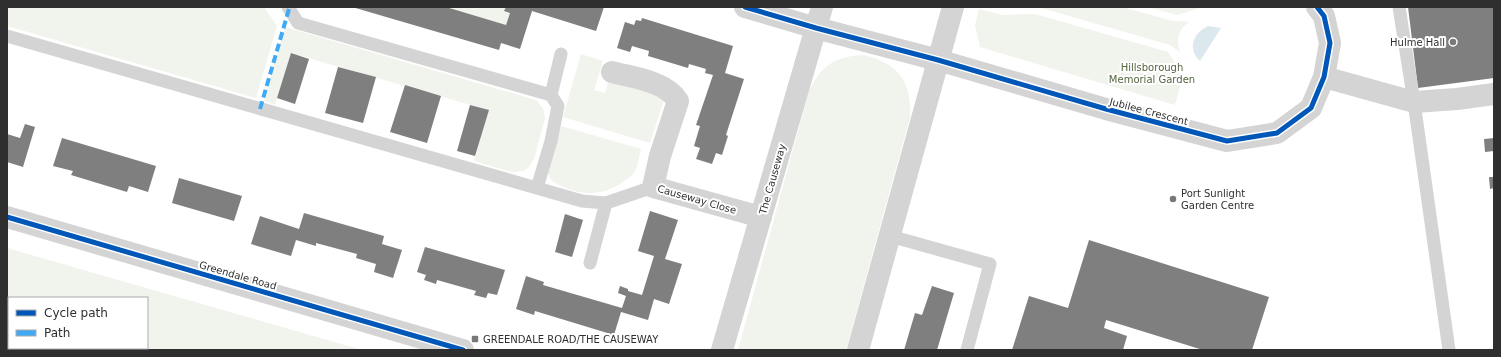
<svg xmlns="http://www.w3.org/2000/svg" width="1501" height="357" font-family="'DejaVu Sans',sans-serif">
	<rect width="100%" height="100%" fill="#fff"/>
	<path fill="#f1f3ed" d="M7,7h257l13,19 -21,72 -249,-72z
		M446,7h60l-1,4 5,2 -4,12z
		M1038,7h84l51,14 16,1c-11,8 -13,17 -9,30l-10,-7z
		M1148,7h55l-26,8z
		M979,9l23,6 33,-1 133,38 15,23 -8,30 -195,-58 -5,-22z
		M285,27l251,73 7,8 2,10 -11,41 -6,9 -5,3 -11,1 -38,-11 14,-51 -197,-57 -16,52 -11,-4z
		M581,54l22,7 -9,29 11,3 4,-14 50,15 5,6 -14,43 -87,-26z
		M863,55c35,8 49,26 47,62l-64,233h-108l71,-259c13,-26 25,-34 54,-36z
		M561,126l80,23c-2,7 -3,18 -7,24 -2,3 -7,6 -10,8 -23,18 -49,14 -72,0l-4,-8z
		M7,248l355,102h-273l-7,-2h65v-50h-138v30h-2z"/>
	<path fill="#dbe9ef" d="M1208,26l13,2 -21,33c-13,-12 -7,-28 8,-35z"/>
	<path fill="#7f7f7f" d="M352,7h94l60,18 4,-12 -6,-2 2,-4h98l-8,24 -64,-20 -12,38 -19,-6 -2,7z
		M1408,7h86v71l-76,10z
		M642,18l91,28 -8,27 19,6 -18,56 2,1 -6,19 -6,-2 -4,11 -16,-5 4,-11 -6,-2 6,-20 -4,-1 17,-50 -8,-2 1,-4 -17,-5 -1,4 -40,-12 1,-5 -17,-5 -2,6 -13,-4 8,-26 9,3 2,-5 5,1z
		M291,53l18,6 -14,45 -18,-6z
		M338,67l38,10 -13,46 -38,-10z
		M405,85l36,11 -14,47 -37,-11z
		M470,105l19,5 -14,46 -18,-5z
		M25,124l10,3 -12,40 -16,-5v-28l13,4z
		M62,138l94,28 -8,26 -19,-6 -2,6 -56,-17 2,-4 -20,-5z
		M1494,138v13l-9,1 -1,-13z
		M1489,177h5v11l-4,1z
		M179,178l63,18 -8,25 -62,-18z
		M650,211l28,9 -13,39 17,5 -13,40 -15,-5 -6,21 -27,-8 -7,23 -79,-24 -1,4 -18,-6 10,-33 18,6 -1,3 79,23 4,-12 -8,-3 2,-7 8,3v2l14,4 12,-39 -16,-5z
		M304,213l80,23 -2,8 20,6 -9,28 -19,-6 2,-8 -20,-6 1,-4 -41,-11v3l-20,-6 -5,16 -40,-12 9,-28 39,13z
		M565,214l18,6 -11,37 -17,-5z
		M1089,240l180,57 -17,53h-49l-97,-30 -2,8 23,8 -4,14h-111l17,-54 39,12z
		M425,247l80,23 -8,25 -9,-2 -2,5 -12,-3 2,-4 -39,-11 -1,4 -12,-4 2,-5 -9,-3z
		M932,286l22,7 -17,57h-33l11,-37 7,2z"/>
	<g fill="none" stroke-linecap="round" stroke-linejoin="round">
		<path stroke="#d4d4d4" stroke-width="13" d="M288,7l10,16 253,72 7,11 -7,35 -14,47
			M1399,7l15,95 35,248
			M7,36l575,165 24,2 47,-16
			M551,95l10,-41
			M890,236l100,28 -23,86
			M590,263l16,-60"/>
		<path stroke="#d4d4d4" stroke-width="22" d="M745,7l71,21 122,32 168,49 121,32 50,-8 34,-25 13,-31 6,-34 -6,-27 -7,-9
			M612,72c22,6 54,9 66,29l-18,55 -7,31 108,30
			M1324,77l90,25 43,-3 37,-5
			M7,217l456,133
			M722,350l100,-343
			M858,350l95,-343"/>
		<path stroke="#bbb" stroke-width="3" stroke-dasharray="4 3" stroke-linecap="butt" d="M7,337h2
			M51,348l8,2"/>
		<path stroke="#3fa9f5" stroke-width="4" stroke-dasharray="8 4" stroke-linecap="butt" d="M260,109l29,-100"/>
		<defs>
			<path id="cycleway" d="M745,7l71,21 122,32 168,49 121,32 50,-8 34,-25 13,-31 6,-34 -6,-27 -7,-9
				M7,217l456,133"/>
		</defs>
		<use href="#cycleway" stroke="#fff" stroke-width="8"/>
		<use href="#cycleway" stroke="#0057b8" stroke-width="5"/>
	</g>
	<g fill="#787878" stroke="#fff" stroke-width="1.5">
		<circle cx="1453" cy="42" r="4"/>
		<circle cx="1173" cy="199" r="4"/>
		<rect x="471" y="335" width="8" height="8" rx="2"/>
	</g>
	<g text-anchor="middle" stroke-width="4" stroke-linejoin="round" paint-order="stroke">
		<g font-size="10" fill="#2f2f2f" stroke="#fff" text-anchor="start">
			<text x="1445" y="46" text-anchor="end">Hulme Hall</text>
			<text x="1181" y="197">Port Sunlight<tspan x="1181" dy="12">Garden Centre</tspan></text>
			<text x="483" y="343">GREENDALE ROAD/THE CAUSEWAY</text>
		</g>
		<g font-size="10" fill="#546640" stroke="#fff">
			<text x="1152" y="71">Hillsborough<tspan x="1152" dy="12">Memorial Garden</tspan></text>
		</g>
		<g font-size="10" fill="#2f2f2f" stroke="#fff">
			<text transform="translate(1149 111) rotate(15)" y="4">Jubilee Crescent</text>
			<text transform="translate(772 179) rotate(-74)" y="4">The Causeway</text>
			<text transform="translate(697 199) rotate(16)" y="4">Causeway Close</text>
			<text transform="translate(238 275) rotate(16)" y="4">Greendale Road</text>
		</g>
	</g>
	<rect width="1501" height="357" fill="none" stroke="#2f2f2f" stroke-width="16"/>
	<rect x="8" y="297" width="140" height="52" fill="#ffffff" stroke="#acacac"/>
	<rect x="16" y="310" width="20" height="6" fill="#0057b8" stroke="#acacac"/>
	<text x="44" y="317" font-size="12" fill="#2f2f2f">Cycle path</text>
	<rect x="16" y="330" width="20" height="6" fill="#3fa9f5" stroke="#acacac"/>
	<text x="44" y="337" font-size="12" fill="#2f2f2f">Path</text>
</svg>
